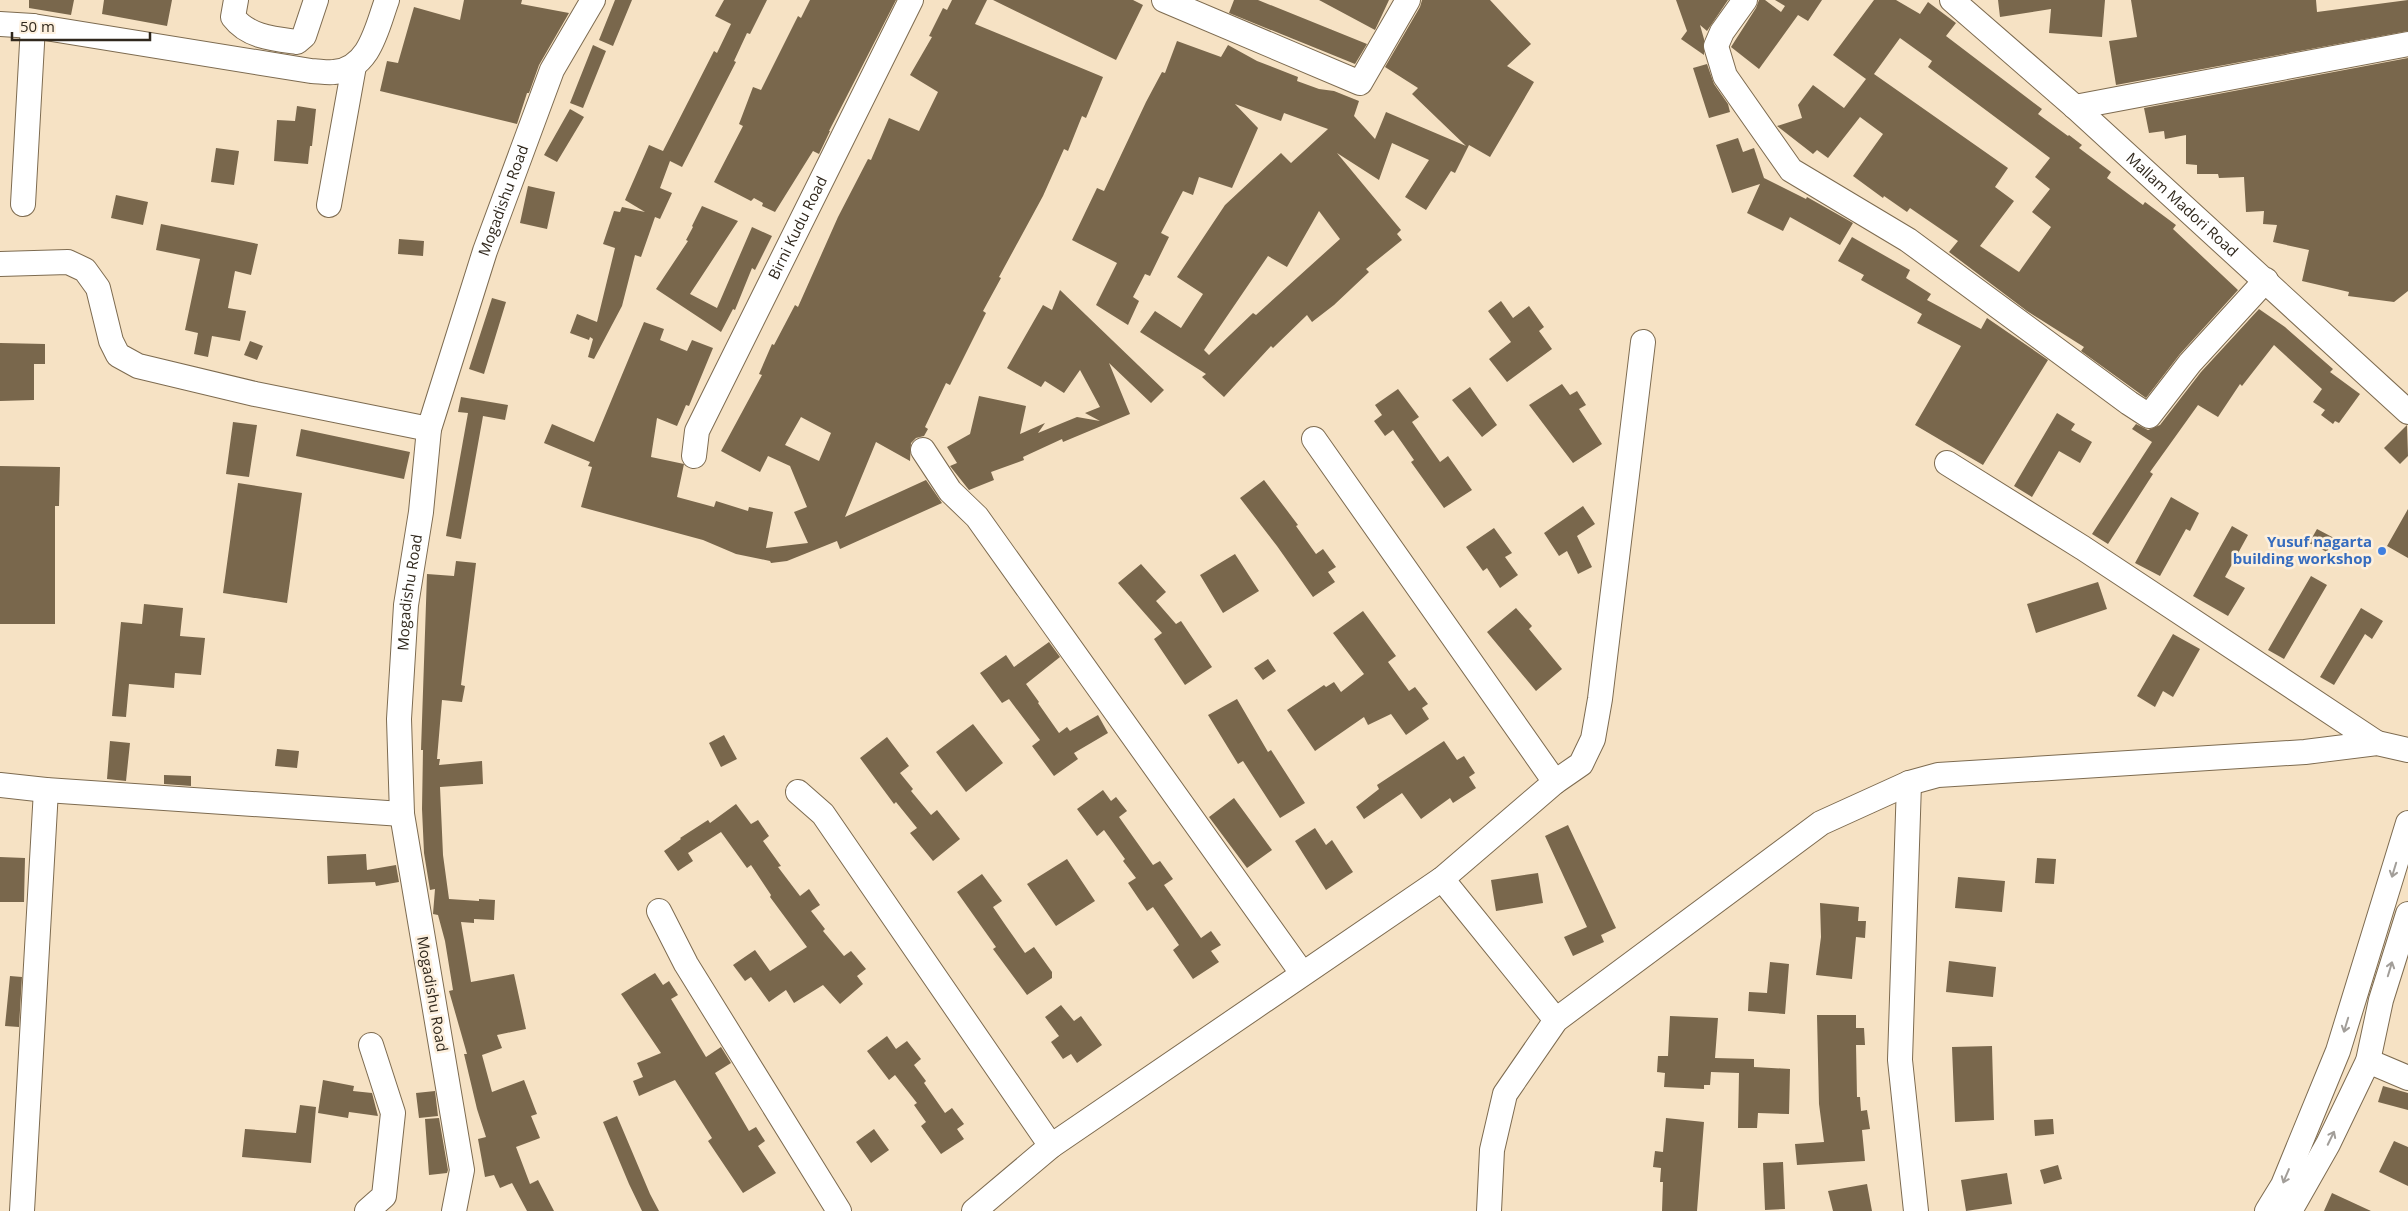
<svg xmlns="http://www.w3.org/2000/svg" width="2408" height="1211" font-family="'Open Sans',sans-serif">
	<rect width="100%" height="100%" fill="#f6e2c4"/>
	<path fill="#79674c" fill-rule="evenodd" d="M29,0h45l-3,15 -42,-7z
		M104,0h68l-5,26 -65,-12z
		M464,0h58l-1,4 48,9 -30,52 -10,28h-2l-10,31 -137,-33 7,-30 11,2 16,-56 46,13z
		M615,0h17l-19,46 -14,-6z
		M724,0h43l-17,34 -3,-1 -13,28 2,1 -54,105 -12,-6 -10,27 12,5 -12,26 -5,-2 -14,40 -6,-2 -13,51 -28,53 -6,-2 5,-18 -3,-2 -1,3 -19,-7 7,-19 20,8 18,-74 -12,-4 11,-33 6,1 2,-5 23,5 -20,-12 24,-55 14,6 51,-100 3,2 14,-29 -16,-8z
		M810,0h86l-67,131h1l-11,23 -6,-3 -38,61 -13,-6 1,-3 -9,-5 -3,3 -37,-19 29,-56 -4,-2 14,-37 8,3 37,-74 3,2z
		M952,0h35l-12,24 128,53 -17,41 -4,-2 -14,35 -4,-2 -21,47 -44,81 2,1 -18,33 3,2 -36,72 -4,-2 -21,44 3,2 -4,7 -8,2 -5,5 -1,18 -34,-19 -31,75 81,-37 16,23 -102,46 -3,-8 -50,20 -16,2 -1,-2 -34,-7 -33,-14 -122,-33 11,-40 -4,-1 2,-4 -46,-19 8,-19 42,18 50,-120 20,7 -4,11 27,11 5,-11 21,8 -24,58 -3,-1 -9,21 -20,-8 -6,39 33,7 -7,33 37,10 2,-6 32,10 1,-4 24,5 -7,36 42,-5 -14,-31 13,-5 -17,-41 -22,-10 -8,16 -39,-21 41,-76 -3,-1 13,-30 2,1 21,-40 3,2 40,-90 30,-58 3,1 18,-42 30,13 19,-39 -28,-17 22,-38 -3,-1 14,-28 4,2zM801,417l30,16 -12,28 -34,-16z
		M993,0h140l10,5 -27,55z
		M1234,0h24l109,44 -12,20 -126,-51z
		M1319,0h70l-14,30z
		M1422,0h68l41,44 -24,22 27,16 -44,75 -21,-12 -14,28 -4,-2 -25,39 -21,-13 24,-37 -37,-17 -13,37 -42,-27 64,77 -4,4 5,6 -36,29 3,3 -35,33 -22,17 -5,-7 -34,33 -2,-2 -47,51 -22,-20 4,-3 -66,-42 15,-21 26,17 22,-34 -26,-17 48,-72 56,-52 10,10 37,-34 -44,-16 -3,8 -46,-17 23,24 -26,60 -33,-11 -6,18 -10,-4 -22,42 8,4 -19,39 -5,-2 -12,23 6,4 -11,24 -32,-20 21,-42 -45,-23 25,-52 7,3 42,-89 16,-30 3,1 12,-32 44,16 7,-12 29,16 41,16 -1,4 22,8 15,2 25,10 -5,15 21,23 11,-27 80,34 -54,-52 6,-6 -33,-21 35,-60zM1319,211l21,28 -84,76 -3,-2 -44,42 -5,-5 64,-94 19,11z
		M1676,0h52l-21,31 -7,-6 4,14v16l-23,-16 6,-8z
		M1759,0h6l16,12 4,-6 -10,-6h47l-14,21 -10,-6 -39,54 -28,-22 25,-39z
		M1874,0h22l24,14 8,-12 28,21 -10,13 96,73 -4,5 30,22 1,-1 13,10 -3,3 32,24 -4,6 36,27 2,-3 31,23 -3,4 65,61 -58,64 -34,44 -65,-47 3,-4 -57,-36 -78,-59 9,-11 -48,-33 -3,4 -23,-16 -1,2 -30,-22 30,-42 -23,-17 -32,41 -11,-8 -4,4 -36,-28 25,-8 -4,-13 15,-20 31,23 22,-29 -33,-24zM1900,38l32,23 -4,6 122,91 -15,19 15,12 -18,23 19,15 -32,45 -39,-26 34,-45 -19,-14 13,-19 -134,-94z
		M1998,0h107l-3,37 -53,-4 2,-24 -51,8z
		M2131,0h185l1,12 91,-12v31l-292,54 -7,-44 28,-4z
		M593,45l13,6 -23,57 -13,-5z
		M2408,58v233l-14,11 -46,-6 1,-4 -47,-11 7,-31 -36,-8 4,-17 -14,-1 1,-13 -18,1 -2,-35 -25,1 -1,-4h-21v-9l-11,-1v-29l-21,4 -1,-8 -15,2 -5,-25z
		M1707,64l7,20 14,20 2,8 -21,6 -16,-50z
		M297,106l19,3 -4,37h-2l-2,18 -34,-3 3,-41 18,1z
		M570,109l14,8 -27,45 -13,-7z
		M1738,138l5,14 11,-4 10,30 42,21 1,-2 46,26 -13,22 -50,-28 -7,14 -36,-18 13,-29 -28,9 -16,-48z
		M216,148l23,3 -5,34 -23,-3z
		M528,186l27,6 -8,37 -27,-6z
		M116,195l32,7 -5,23 -32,-7z
		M702,206l36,15 -48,73 27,14 35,-81 20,9 -17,34 -3,-2 -17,42 -2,-1 -12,23 -65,-43 32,-48 -2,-1 7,-13 -1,-1z
		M161,224l97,20 -7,31 -16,-4 -7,37 18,3 -6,30 -28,-5 -4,21 -14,-3 4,-21 -13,-3 15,-71 -44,-9z
		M1852,237l58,33 -4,8 25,16 -4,6 54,29 6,-11 61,42 -65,105 -68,-40 46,-79 -44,-23 5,-9 -61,-34 3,-5 -26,-14z
		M399,239l25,2 -1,15 -25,-2z
		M1060,290l104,100 -13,13 -42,-40 21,51 -67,28 -1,-3 -39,18 1,3 -33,12 3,8 -25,10 -19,-24 7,-3 -10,-16 23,-13 9,-38 47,10 -6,28 25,-11 -7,10 39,-16 23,4 -15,-8 15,-6 -20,-37 -16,23 -19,-12 -4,6 -34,-19 36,-63 9,5z
		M492,298l14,4 -22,72 -15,-5z
		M1501,301l12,17 16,-12 15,21 -5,4 13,18 -45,33 -18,-23 22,-17 -23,-31z
		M2259,309l26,18 48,42 -3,3 30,22 -21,29 -4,-2 -2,3 -12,-9 4,-5 -12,-8 9,-13 -48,-44 -32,41 -2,-2 -22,33 -20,-12 -48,67 3,2 -45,70 -16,-10 60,-92 -20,-13 4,-5 12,6 12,-5 41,-53z
		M250,341l13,5 -6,14 -13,-5z
		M0,343l45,1v20h-11v36l-34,1z
		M1562,384l8,11 7,-4 9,14 -7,4 23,35 -29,19 -44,-58z
		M1470,387l27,38 -15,12 -30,-37z
		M1398,389l21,28 -7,5 28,40 8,-6 24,34 -28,18 -33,-46 3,-2 -21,-30 -8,6 -11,-15 8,-6 -7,-10z
		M461,397l47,8 -3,15 -22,-4 -22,123 -15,-3 22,-123 -10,-1z
		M2057,413l18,11 -4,6 21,12 -12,21 -21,-12 -27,46 -18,-11z
		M233,422l24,3 -8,52 -23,-3z
		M2407,425l1,31 -8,8 -16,-16z
		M301,429l109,23 -6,27 -108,-23z
		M0,466l60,1 -1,39h-4v118h-55z
		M1264,480l34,45 -2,1 20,28 7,-5 13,18 -8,5 7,10 -22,15 -36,-51 -37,-48z
		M238,483l64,10 -15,110 -64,-10z
		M2171,497l28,16 -9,18 -4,-2 -26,47 -25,-13z
		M1583,506l12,18 -18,12 15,31 -14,7 -11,-23 -8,5 -15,-23z
		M2408,509v49l-21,-12z
		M2232,526l16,9 -23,42 20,11 -17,28 -35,-20z
		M1494,528l18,25 -7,4 13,18 -18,13 -13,-20 -4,3 -17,-24z
		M2317,529l17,9 -7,14 -18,-9z
		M1235,554l24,37 -36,22 -23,-38z
		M456,561l20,2 -15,122 4,1 -3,16 -20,-2 -5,59h3l-1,6 43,-4 1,23 -43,3 3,68 6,44 30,2v-2l16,1 -1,20 -20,-1v4l-13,-1 10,60 43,-8 12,55 -29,6 5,13 -20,7 10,37 32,-12 13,34 -6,2 9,22 -24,9 14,37 8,-4 16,31h-27l-15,-28 -12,5 -6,-13 -9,2 -7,-38 8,-2 -9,-28 -13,-55h3l-18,-63 4,-1 -8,-49 -7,-26 -5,-1 2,-25 -5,1 -6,-37 -2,-44 1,-59h-2l6,-176 27,2z
		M1141,564l25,28 -10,9 20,23 5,-3 31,46 -27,18 -31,-46 8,-6 -44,-50z
		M2311,576l16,9 -43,74 -16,-9z
		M2098,582l9,27 -71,24 -9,-29z
		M144,604l39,4 -3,28 25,2 -4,37 -26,-2 -1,15 -45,-4 -3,33 -14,-1 9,-94 21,2z
		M1516,608l16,18 -3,3 33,40 -26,22 -49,-59z
		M2361,608l22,13 -11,18 -7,-5 -31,51 -14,-8z
		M1363,611l33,45 -8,6 21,29 6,-4 13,17 -6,4 7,11 -23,16 -15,-21 -23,11 -4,-8 -49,34 -28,-41 37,-25 2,2 8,-5 7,10 23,-18 -31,-41z
		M2173,634l27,15 -27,48 -10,-6 -8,16 -18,-11z
		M1049,642l11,15 -34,27 13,18 -1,1 21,30 8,-6 3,4 28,-16 10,18 -34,20 4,6 -24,17 -22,-30 8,-6 -31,-41 -7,4 -22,-30 26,-18 8,12z
		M1268,659l8,12 -13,9 -9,-12z
		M1237,699l31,53 3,-2 34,53 -25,15 -37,-57 -5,3 -30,-49z
		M973,724l30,39 -37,29 -30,-40z
		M724,735l13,24 -16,8 -12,-24z
		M887,737l22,29 -9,7 13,16 -2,2 20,24 6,-5 23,29 -27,22 -23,-28 7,-5 -21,-26 -2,2 -34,-46z
		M110,741l20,2 -4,38 -19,-2z
		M1444,741l13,19 7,-4 11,17 -6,4 7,11 -23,15 -3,-5 -29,21 -19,-26 -38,26 -8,-12 23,-18 -2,-4z
		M277,749l22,2 -2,17 -22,-2z
		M164,775l27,1v10l-27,-2z
		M1103,790l8,11 5,-4 11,14 -8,6 34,48 7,-4 13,18 -9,6 37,53 10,-7 10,14 -10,6 8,11 -26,17 -20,-29 6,-5 -26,-38 -6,4 -19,-28 8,-5 -13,-17 2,-2 -21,-29 -7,6 -20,-27z
		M1234,798l38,52 -25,18 -38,-51z
		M736,804l15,20 7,-4 11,16 -6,5 18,25 -3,1 22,29 9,-7 11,16 -9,6 14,18 -2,2 21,25 7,-5 15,18 -9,7 6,8 -23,20 -17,-19 -29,18 -8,-13 -17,12 -18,-25 -6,4 -12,-16 22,-15 15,21 37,-24 -37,-50 1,-2 -20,-30 -4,3 -26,-36 -33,21 5,8 -15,10 -14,-20 17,-12 -1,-1 28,-18 2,3z
		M1568,825l48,103 -15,7 3,7 -31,14 -9,-19 23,-10 -42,-91z
		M1315,828l11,17 6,-5 21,32 -27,18 -31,-49z
		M366,854l1,16 29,-5 3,17 -23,4 -1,-4 -47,2 -1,-28z
		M0,857l25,1 -1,44h-24z
		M2037,858l19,1 -2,25 -19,-1z
		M1067,859l28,42 -39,25 -29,-42z
		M1538,873l5,30 -47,8 -5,-31z
		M982,874l20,27 -9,6 13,19 19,27 9,-6 18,25v6l-25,17 -34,-46 3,-2 -39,-55z
		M1958,877l47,4 -3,31 -47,-4z
		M1820,903l39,4 -1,14h8l-1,17 -9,-1 -4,42 -36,-4 5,-38z
		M1949,961l47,6 -3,30 -47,-5z
		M1770,962l19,2 -4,50 -37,-3 1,-19 18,1z
		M655,973l8,12 6,-4 9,14 -7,4 35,58 15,-10 10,16 -16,10 34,58 7,-4 9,14 -7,5 18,27 -33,20 -35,-52 4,-3 -37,-58 -36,16 -6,-15 10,-4 -6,-14 24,-10 -40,-59z
		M10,976l12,1 -3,50 -14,-1z
		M1061,1005l13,16 7,-5 21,29 -25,18 -6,-9 -8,5 -12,-17 8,-6 -14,-19z
		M1817,1015h39v13h8l1,17h-9l1,52h3l1,14 6,-1 3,19 -8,1 3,31 -68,4 -2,-21 29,-2 -5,-38z
		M1670,1016l48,2 -3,40 39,1v8l36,2 -1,45 -31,-1 -1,15h-19l1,-55 -28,-1 -1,13h-6v4l-40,-2 1,-14 -8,-1 1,-16h10z
		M887,1036l9,13 11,-8 14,18 -7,6 12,16 -2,2 21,30 7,-5 12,16 -7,5 7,10 -23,15 -20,-28 5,-4 -12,-17 3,-2 -22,-28 -6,5 -22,-29z
		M1992,1046l2,74 -39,2 -3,-75z
		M323,1080l31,6 -1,5 19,2 6,23 -29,-4 -1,6 -30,-5z
		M2383,1086l25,7v17l-30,-8z
		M435,1091l3,25 -19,2 -3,-25z
		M300,1105l16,2 -5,56 -69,-6 3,-28 51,4z
		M617,1116l33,78 9,17h-17l-13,-27 -26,-62z
		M439,1118l9,52 -1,3 -18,2 -4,-56z
		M1666,1118l38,4 -7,89h-35l1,-29h-3l1,-14 -8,-1 2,-16 8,1z
		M2053,1119l1,15 -19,2 -1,-16z
		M874,1129l15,21 -18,13 -15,-21z
		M2394,1141l14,6v39l-29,-14z
		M1783,1162l2,47 -20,1 -2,-47z
		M2058,1165l4,14 -18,5 -4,-14z
		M2007,1173l5,31 -46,7 -5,-31z
		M1867,1184l5,27h-39l-5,-20z
		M2332,1193l39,18h-47z"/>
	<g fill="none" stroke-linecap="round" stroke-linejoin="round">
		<defs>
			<g id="minor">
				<path d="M236,0l-3,17c15,20 41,22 64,25l7,-6 12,-36"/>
				<path d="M1164,0l196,83 48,-83"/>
				<path d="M1745,0l-23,32 -6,14 9,30 66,94 117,70 221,163 20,13 41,-53 76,-83"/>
				<path id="s1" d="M1952,0l123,107 333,305"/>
				<path d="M0,24l33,2 278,45c7,0 16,2 23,1 36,-3 43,-45 53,-72"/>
				<path d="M2075,107l333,-63"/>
				<path d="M23,204l10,-178"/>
				<path d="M329,205l25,-139"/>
				<path d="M0,264l68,-2 17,8 13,18 13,53 7,14 20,11 117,28 174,35"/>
				<path d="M923,450l27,41 27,26 325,456"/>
				<path id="s2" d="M694,456l3,-25 214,-431"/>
				<path d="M1947,463l136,85 294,195"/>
				<path d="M1555,782l26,-18 12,-25 7,-40 43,-357"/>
				<path d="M1909,783l-9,277 16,151"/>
				<path d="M0,785l46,5 356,24"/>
				<path d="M798,792l25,22 228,332"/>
				<path d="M1442,879l114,141"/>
				<path d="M659,911l27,53 153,247"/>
				<path d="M2368,1061l40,17"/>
				<path d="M22,1211l24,-421"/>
				<path d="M367,1211l17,-15 9,-83 -22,-68"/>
				<path id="s3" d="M454,1211l8,-41 -60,-356 -3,-95 7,-114 15,-93 8,-83 56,-178 67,-181 41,-70"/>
				<path d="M974,1211l77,-65 391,-267 113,-97 -241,-343"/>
				<path d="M1489,1211l3,-61 13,-56 51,-74 265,-197 88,-40 29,-8 367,-23 72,-9 31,7"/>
				<path d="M2267,1211l16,-26 55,-134 70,-228"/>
				<path d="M2290,1211l38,-67 40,-83 13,-61 27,-86"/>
			</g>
		</defs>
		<use href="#minor" stroke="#7d6b50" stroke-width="26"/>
		<use href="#minor" stroke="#fff" stroke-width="24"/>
	</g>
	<defs><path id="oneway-shaft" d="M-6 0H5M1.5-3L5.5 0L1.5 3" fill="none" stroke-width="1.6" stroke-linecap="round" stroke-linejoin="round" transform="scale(1.25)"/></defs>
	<g stroke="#a29e99">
		<use href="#oneway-shaft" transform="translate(2394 870) rotate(107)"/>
		<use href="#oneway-shaft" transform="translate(2390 969) rotate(-73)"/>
		<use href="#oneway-shaft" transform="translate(2346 1025) rotate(107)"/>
		<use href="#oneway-shaft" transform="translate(2331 1138) rotate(-64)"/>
		<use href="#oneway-shaft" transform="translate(2286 1176) rotate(113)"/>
	</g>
	<circle fill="#3f7fe0" stroke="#fdf0de" stroke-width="2" cx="2382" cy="551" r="5"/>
	<g text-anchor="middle" stroke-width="5" stroke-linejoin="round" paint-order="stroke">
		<g font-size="15" fill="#30281d" stroke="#fdf0de">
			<text dy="5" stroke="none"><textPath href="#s3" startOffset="1030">Mogadishu Road</textPath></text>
			<text dy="5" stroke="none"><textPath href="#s1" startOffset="308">Mallam Madori Road</textPath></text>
			<text dy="5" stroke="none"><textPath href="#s2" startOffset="252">Birni Kudu Road</textPath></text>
			<text dy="5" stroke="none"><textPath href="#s3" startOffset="625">Mogadishu Road</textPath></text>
			<text transform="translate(432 994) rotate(80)" y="5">Mogadishu Road</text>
		</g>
		<g font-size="15" font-weight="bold" fill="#366cbe" stroke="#fdf0de" text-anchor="end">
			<text x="2372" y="547">Yusuf nagarta<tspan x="2372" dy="17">building workshop</tspan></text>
		</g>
	</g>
	<path d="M12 32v8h138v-8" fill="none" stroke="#30281d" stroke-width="2.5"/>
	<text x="20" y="32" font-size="15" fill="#30281d" stroke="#fdf0de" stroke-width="4" paint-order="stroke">50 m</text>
</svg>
